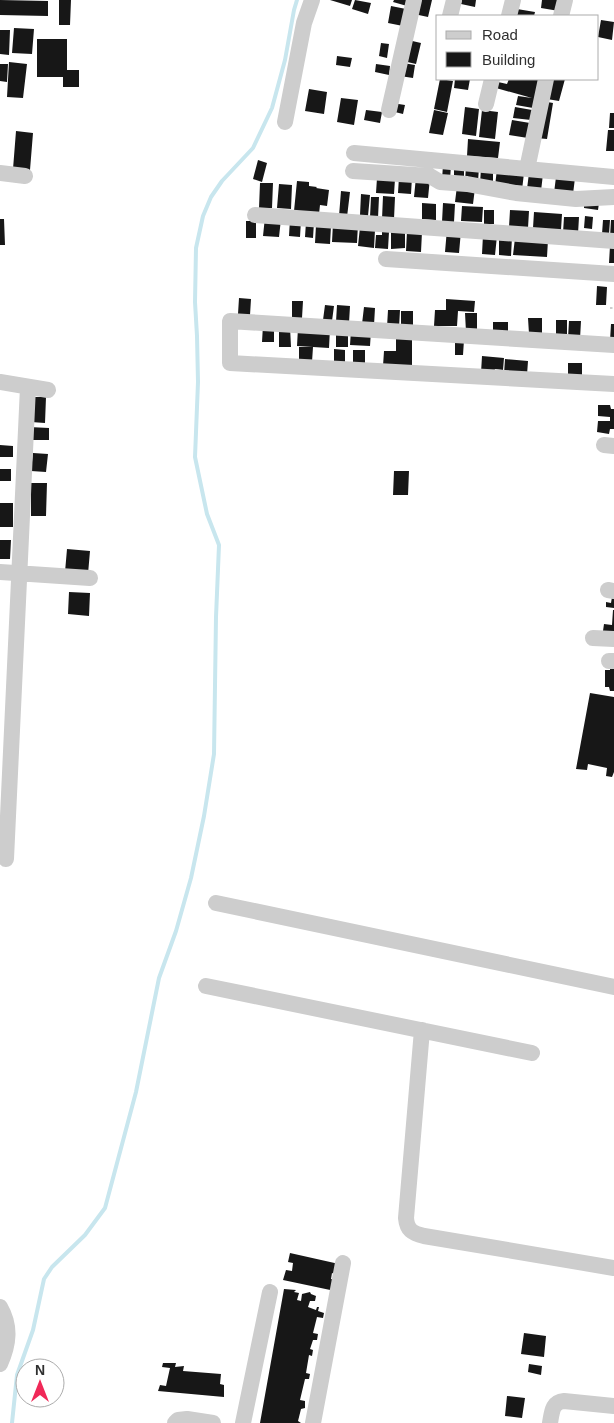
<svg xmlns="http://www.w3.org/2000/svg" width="614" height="1423" font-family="Helvetica,sans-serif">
	<rect width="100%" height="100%" fill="#fff"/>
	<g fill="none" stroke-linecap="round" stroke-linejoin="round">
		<path stroke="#c8e6ee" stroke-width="4" d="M12,1423l5,-48 16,-45 11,-51 8,-12 33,-32 20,-27 31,-116 23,-114 17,-47 15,-53 13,-62 10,-62 2,-137 3,-72 -12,-31 -12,-57 3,-75 -1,-46 -2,-34 1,-54 7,-32 8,-19 11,-16 31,-33 19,-40 13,-48 9,-50 3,-10"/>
	</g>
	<path fill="#171717" d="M0,0l48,1v15l-48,-1z
		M59,0h12l-1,25h-11z
		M330,0h22l-2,6z
		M355,0l16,3 -3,11 -16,-5z
		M394,0h14l-1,6 -14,-4z
		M417,0h15l-4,17 -14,-3z
		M462,0h14l-1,7 -14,-3z
		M542,0h18l-1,11 -18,-3z
		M391,6l15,3 -3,17 -15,-3z
		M517,9l18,3 -1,4h-19z
		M601,20l13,2 -2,18 -14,-3z
		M14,28l20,1 -2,25 -20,-1z
		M0,30h10l-1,25 -9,-1z
		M37,39h30v31h12v17h-16v-10h-26z
		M408,40l13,3 -5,21 -13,-3z
		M381,43l8,1 -2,14 -8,-2z
		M337,56l15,2 -2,9 -14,-2z
		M9,62l18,2 -4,34 -16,-1z
		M403,63l12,2 -2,13 -13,-2z
		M0,64h8l-1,18 -7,-1z
		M376,64l14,2 -1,9 -14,-3z
		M440,79l13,2 -6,31 -13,-3z
		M455,79h15l-2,11 -14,-2z
		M509,79h30l-6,29 -17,-3 2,-9 14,2 -36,-10 2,-6 9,2z
		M552,79h13l-6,22 -12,-2z
		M309,89l18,3 -3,22 -19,-3z
		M341,98l17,2 -4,25 -17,-3z
		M542,101l11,2 -6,36 -11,-1z
		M392,103l13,2 -2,9 -12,-3z
		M465,107l14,2 -3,27 -14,-2z
		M515,107l17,3 -1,10 -18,-2z
		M366,110l16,2 -2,11 -16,-3z
		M434,110l14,3 -5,22 -14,-2z
		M482,110l16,2 -3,27 -16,-2z
		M610,113h4v15h-5z
		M512,120l18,3 -2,15 -19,-3z
		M608,130h6v21h-8z
		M16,131l17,2 -3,37 -17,-1z
		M468,139l32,3 -2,16 -31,-2z
		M258,160l9,3 -5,19 -9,-3z
		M443,164h8l-1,17h-8z
		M454,166l10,1v14h-10z
		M466,166l13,1 -1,15 -13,-1z
		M481,168l12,1v18l-13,-3z
		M497,169l27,4 -2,17 -27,-4z
		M529,173l14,1 -2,17 -14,-2z
		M399,177h13l-1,17 -13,-1z
		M416,177l14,1 -2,20 -14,-1z
		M556,177l19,1 -2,16 -19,-1z
		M377,178l18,1 -1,15 -18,-1z
		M297,181l12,1v4l8,1 -1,1 13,2 -2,16 -7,-1 -1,9 -25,-3z
		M260,183h13l-1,25h-13z
		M279,184l13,1 -1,24 -14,-1z
		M457,186l18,2 -2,16 -18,-2z
		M341,191l9,1 -3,25 -8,-1z
		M361,194l9,1 -2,21 -8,-1z
		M383,196l12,1 -1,22h-12z
		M371,197h8l-1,21 -8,-1z
		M584,201l15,2 -1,7 -14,-2z
		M422,203l14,1v16l-14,-1z
		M443,203l12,1 -1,18h-12z
		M462,206l21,1 -1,15 -21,-1z
		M484,210h10v14h-10z
		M510,210l19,1 -1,17 -19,-1z
		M534,212l28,2 -1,16 -28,-2z
		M585,216l8,1 -1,12 -8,-1z
		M265,217l16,2 -2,18 -16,-1z
		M564,217h15l-1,17 -15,-1z
		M0,219h4l1,26h-5z
		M290,219l11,1 -1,17 -11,-1z
		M603,220h7l-1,14h-7z
		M611,220h3v17h-4z
		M246,221h10v17h-10z
		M306,222h8l-1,16 -8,-1z
		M333,223l25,1 -1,19 -25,-1z
		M316,225l15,1 -1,18 -15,-1z
		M360,227l15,3 -1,18 -16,-2z
		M447,229l14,2 -2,22 -14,-1z
		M407,231l15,1 -1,20 -15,-1z
		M382,232h7l-1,17 -13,-1 1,-13h6z
		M391,232h14v16l-14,1z
		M483,235l14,1 -2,19 -13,-1z
		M499,236l13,1 -1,19 -12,-1z
		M515,238l33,2 -1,17 -34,-2z
		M610,246h4v17h-5z
		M597,286l10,1 -1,18h-10z
		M239,298l12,1 -1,16 -12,-1z
		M446,299l29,2 -1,11 -16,-1 -1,15h-23l1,-16h11z
		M292,301h11l-1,17h-10z
		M325,305l9,1 -2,15 -9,-1z
		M337,305l13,1 -1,17 -13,-1z
		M364,307l11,1 -1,17 -12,-1z
		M388,310h12l-1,18 -12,-1z
		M401,311h12v18h-12z
		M465,313h12v19h-11z
		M528,318h14v16h-13z
		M556,320h11v14l-11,4z
		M569,321h12l-1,18 -12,-1z
		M493,322h15v15h-15z
		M611,324h3v17h-4z
		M263,325l11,1v16h-12z
		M290,327l1,20h-12v-19z
		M298,328h32l-1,20 -32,-2z
		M351,330l20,1 -1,15 -20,-1z
		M336,331h12v16h-12z
		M396,332l16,1v34l-29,-1 1,-15h12z
		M455,339l9,1 -1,15h-8z
		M299,347h14l-1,15 -13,-1z
		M334,349l11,1v15h-11z
		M353,350h12v17l-12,-1z
		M482,356l22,2 -1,12 -8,-1 -1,3 -13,1z
		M505,359l23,2 -1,14 -23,-1z
		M568,363h14v15h-14z
		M31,397h15l-1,26 -14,-1z
		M598,405h12l1,4h3v20h-4l-1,5 -12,-2 1,-11h12v-4l-12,-1z
		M29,427l20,1v12h-20z
		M0,445l13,1v11h-13z
		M33,453l15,1 -2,18 -15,-1z
		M0,469h11v12h-11z
		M394,471h15l-1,24h-15z
		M31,483h16l-1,33h-15z
		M0,503h13v24h-13z
		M0,540h11l-1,19h-10z
		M67,549l23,2 -2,23 -23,-2z
		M69,592l21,1 -1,23 -21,-2z
		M612,597h2v11l-8,-1v-5l5,1z
		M613,610h1v26l-11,-5 1,-7 8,1z
		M610,666h4v25h-4l-1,-4h-4v-17h5z
		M590,693l24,4v75l-2,5 -6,-1 1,-8 -19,-4 -1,6 -11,-1z
		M290,1253l49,11 -1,12 -6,-3 -1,6 7,1 -3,11 -52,-11 3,-10 6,1 1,-8 -5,-1z
		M284,1289l12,1 -2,2 5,1 -2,7 4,1 1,-7 8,-2 1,2 5,2 -1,5h-5l-2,6 8,3 1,-3h2l-1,4 6,2 -1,5 -6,-1 -4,16 5,1 -1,6h-4l-3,9 3,1 -1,6 -3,-1 -3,18 4,1 -1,5h-4l-5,21 5,1v7l-4,1 -3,12 3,2h-41z
		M524,1333l22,3 -2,21 -23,-3z
		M163,1363h13l-1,4 9,-1 -1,5 38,3 -1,10 4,1v12l-66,-6 2,-6 6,1 4,-18 -8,-1z
		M529,1364l13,2 -1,9 -13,-3z
		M507,1396l18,2 -3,20 -17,-2z"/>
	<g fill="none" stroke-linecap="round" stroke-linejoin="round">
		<path stroke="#cdcdcd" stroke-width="2" stroke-dasharray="2.5 2.5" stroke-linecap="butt" d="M610,308h4"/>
		<path stroke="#cdcdcd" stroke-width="16" d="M450,16l4,-16
			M509,16l4,-16
			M561,16l4,-16
			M486,104l6,-25
			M389,110l25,-110
			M285,122l19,-99 8,-23
			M354,153l260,24
			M527,169l19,-90
			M353,171l77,5 10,6 27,2 49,9 60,6 38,-2
			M0,173l25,3
			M255,215l359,26
			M386,259l228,15
			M614,345l-384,-24v42l384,21
			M0,382l48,8
			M604,445l10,1
			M0,572l90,6
			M608,590l6,1
			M593,638l21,1
			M609,661h5
			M6,859l22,-472
			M216,903l398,84
			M206,986l326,67
			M422,1030l-16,188c1,12 6,15 18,18l190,32
			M0,1307c11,19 9,37 0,57
			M175,1423l3,-3 9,-1 26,4
			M243,1423l27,-131
			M313,1423l30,-160
			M550,1423c2,-11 2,-21 14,-22l50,5"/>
	</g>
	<rect x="436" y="15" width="162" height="65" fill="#ffffff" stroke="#acacac"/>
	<rect x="446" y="31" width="25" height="8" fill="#cdcdcd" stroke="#acacac"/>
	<text x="482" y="40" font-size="15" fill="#303030">Road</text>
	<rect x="446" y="52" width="25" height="15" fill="#171717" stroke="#acacac"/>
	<text x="482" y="65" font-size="15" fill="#303030">Building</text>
	<g transform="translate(40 1383)"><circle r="24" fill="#ffffff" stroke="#acacac"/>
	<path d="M0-4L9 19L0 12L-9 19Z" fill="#f02958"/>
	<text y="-8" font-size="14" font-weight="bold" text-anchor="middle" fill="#303030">N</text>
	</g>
</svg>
